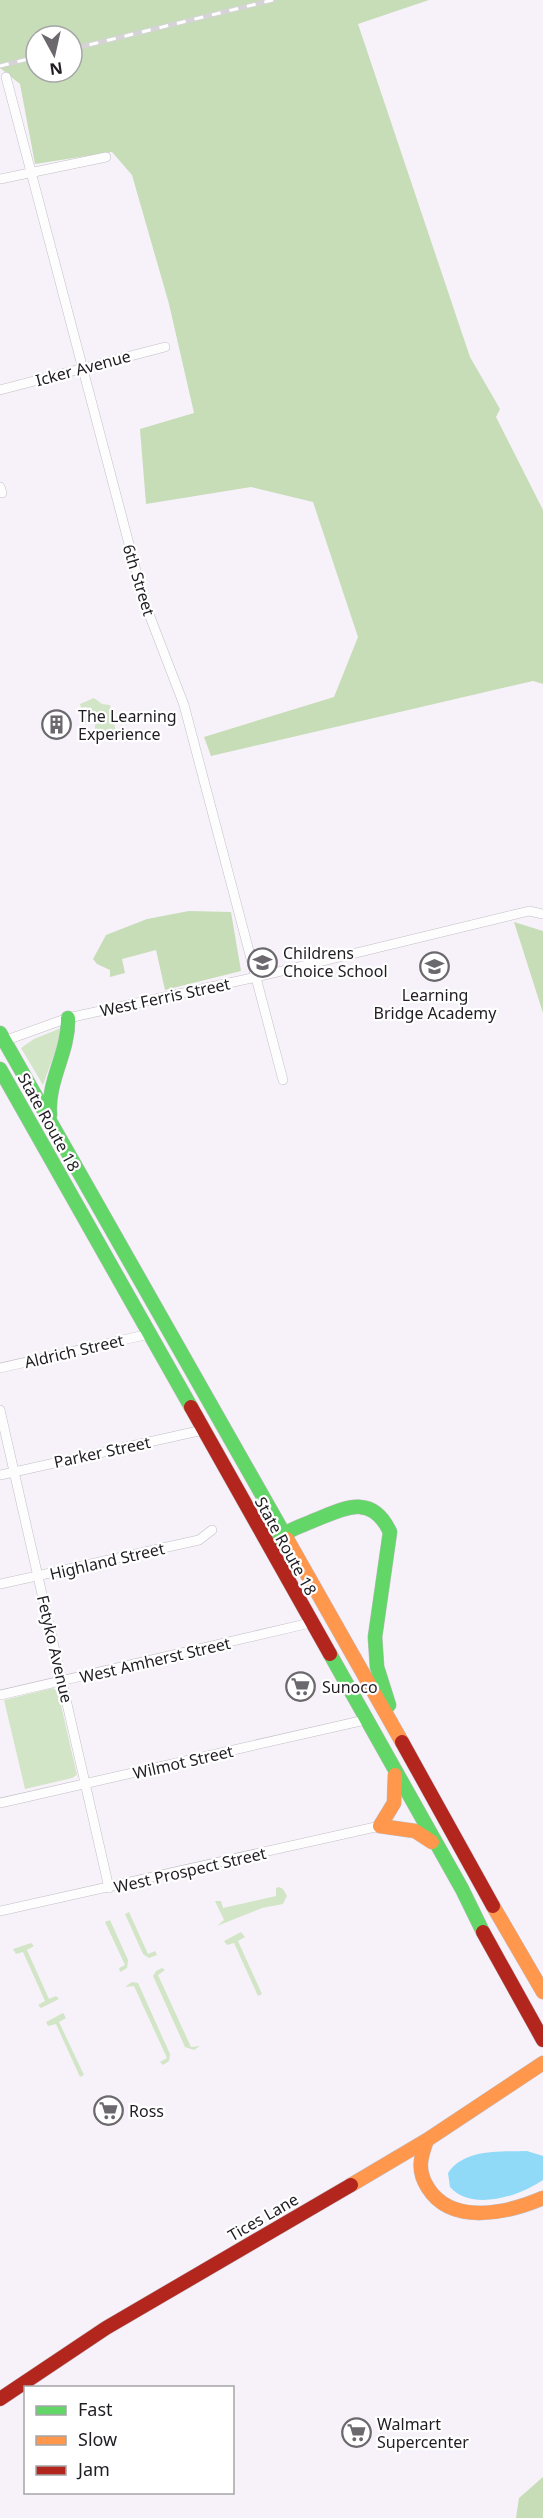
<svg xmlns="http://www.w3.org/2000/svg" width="543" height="2518" font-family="'Noto Sans',sans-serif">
	<rect width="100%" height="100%" fill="#f7f2fa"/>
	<path fill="#d2e5c6" d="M94,698l8,6 8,1 6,27 -2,2 -19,5v-18l-11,2 -1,-7 5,-2 -1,-7 -6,1 -1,-4z
		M61,1028l2,2 -20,55 -22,-37 13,-9z
		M53,1688l5,4 19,83 -5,3 -47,11 -21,-89z
		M279,1887l4,2 4,7 -4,8 -21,4 -45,18 7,-6 -9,-19h6l2,7 53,-12v-8z
		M129,1912l19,42 7,-3 2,4 -8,3 -6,-4 -18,-40z
		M110,1920l18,40 -1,8 -7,4 -1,-4 6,-3 -20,-43z
		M241,1932l4,5 -7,4 24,53 -4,2 -24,-53 -7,2 -3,-4z
		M31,1943l3,3 -7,4 22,49 7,-3 3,3 -18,9 -3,-3 7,-4 -22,-49 -7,2 -3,-5z
		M162,1968l3,2 -7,5 33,72 9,-1 -6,4 -9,-3 -32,-71 3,-5z
		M132,1982l6,1 32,71 -1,7 -6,4 -3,-3 7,-4 -33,-72 -9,1z
		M63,2013l3,5 -7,4 25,53 -4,2 -24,-53 -8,2 -2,-4z"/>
	<path fill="#c6ddb7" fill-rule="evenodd" d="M0,0h429l-71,24 112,333 30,52 -4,8 47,93v174l-10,-3 -322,75 -7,-19 130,-40 24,-60 -45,-135 -62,-15 -105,17 -6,-75 54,-16 -25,-109 -37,-129 -20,-23 -77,12 -15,-80 -20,-16zM36,36h36v36h-36z
		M189,911l42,1 10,59 -76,19 -9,-40 -34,9 3,14 -15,4v-7l-13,-6 -4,-5 13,-24 41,-16z
		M514,922l29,9v82z
		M543,2477v41h-27l3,-20z"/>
	<path fill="#90daf7" d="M527,2151l16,5v24c-23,16 -71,32 -93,7l-2,-14c17,-25 52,-21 79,-22z"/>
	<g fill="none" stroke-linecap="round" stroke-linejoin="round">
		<defs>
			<path id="street" d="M6,77l138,524 40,104 99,375
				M0,179l106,-22
				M0,390l165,-43
				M0,487l2,6
				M1,1042l67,-24 189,-41 272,-66 14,3
				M0,1368l149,-34
				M0,1410l109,478
				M0,1475l203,-45
				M0,1584l199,-44 13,-10
				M0,1695l310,-72
				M0,1803l365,-83
				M0,1911l380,-85"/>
			<path id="fast" d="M0,1033l287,506
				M0,1069l191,338
				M50,1115c-3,-35 19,-62 18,-97
				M276,1544c8,-14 24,-17 39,-24 30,-12 57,-27 75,12l-15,105 2,30 12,38
				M330,1654l132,235 21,43"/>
			<path id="slow" d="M287,1539l115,203
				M395,1775l-1,28 -14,23 35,5 17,11
				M493,1906l50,86
				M427,2140c-7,18 -10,31 1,48 24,38 80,25 115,10
				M351,2185l76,-45 116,-77"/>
			<path id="jam" d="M191,1407l139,247
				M402,1742l91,164
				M483,1932l60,108
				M0,2399l106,-71 245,-143"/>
		</defs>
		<use href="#street" stroke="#c2bec5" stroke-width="10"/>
		<use href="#fast" stroke="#c2bec5" stroke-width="15"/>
		<use href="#slow" stroke="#c2bec5" stroke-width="15"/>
		<use href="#jam" stroke="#c2bec5" stroke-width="15"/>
		<use href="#street" stroke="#fefdfe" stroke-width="9"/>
		<use href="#fast" stroke="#63d668" stroke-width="14"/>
		<use href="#slow" stroke="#ff974d" stroke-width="14"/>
		<use href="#jam" stroke="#b3261e" stroke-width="14"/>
		<defs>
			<path id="rail" d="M72,49l201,-49
				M0,66l36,-9"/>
		</defs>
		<use href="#rail" stroke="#d5d3d6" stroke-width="5"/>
		<use href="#rail" stroke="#fff" stroke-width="3" stroke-dasharray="9" stroke-linecap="butt"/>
	</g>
	<defs>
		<symbol id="building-ring" viewBox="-11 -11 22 22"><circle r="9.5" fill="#fff" stroke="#6b686e" stroke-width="1.5"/><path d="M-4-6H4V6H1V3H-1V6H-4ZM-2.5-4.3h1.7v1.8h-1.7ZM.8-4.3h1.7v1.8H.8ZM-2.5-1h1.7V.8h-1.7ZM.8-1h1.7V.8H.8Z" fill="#6b686e"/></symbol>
		<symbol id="school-ring" viewBox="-11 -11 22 22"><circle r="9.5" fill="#fff" stroke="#6b686e" stroke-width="1.5"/><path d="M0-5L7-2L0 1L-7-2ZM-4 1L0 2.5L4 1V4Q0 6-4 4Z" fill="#6b686e"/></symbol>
		<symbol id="supermarket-ring" viewBox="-11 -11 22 22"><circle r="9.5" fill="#fff" stroke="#6b686e" stroke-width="1.5"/><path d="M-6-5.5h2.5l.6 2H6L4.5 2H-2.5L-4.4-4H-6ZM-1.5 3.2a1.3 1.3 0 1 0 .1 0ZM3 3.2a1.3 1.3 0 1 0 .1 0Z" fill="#6b686e"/></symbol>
	</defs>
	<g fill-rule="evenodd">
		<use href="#building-ring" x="40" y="708" width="33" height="33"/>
		<use href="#school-ring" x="246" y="946" width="33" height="33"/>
		<use href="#school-ring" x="418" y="950" width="33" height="33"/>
		<use href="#supermarket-ring" x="284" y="1670" width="33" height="33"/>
		<use href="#supermarket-ring" x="92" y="2094" width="33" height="33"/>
		<use href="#supermarket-ring" x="340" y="2416" width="33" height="33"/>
	</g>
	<g text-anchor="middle" stroke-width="4.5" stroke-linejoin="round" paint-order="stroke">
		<g font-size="16" fill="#201d22" stroke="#fff">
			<text transform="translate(83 368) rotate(-15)" y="6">Icker Avenue</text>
			<text transform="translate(139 580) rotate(73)" y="6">6th Street</text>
			<text transform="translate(165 997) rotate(-12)" y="6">West Ferris Street</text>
			<text transform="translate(49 1122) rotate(61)" y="6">State Route 18</text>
			<text transform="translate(74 1351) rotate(-13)" y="6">Aldrich Street</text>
			<text transform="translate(102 1452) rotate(-12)" y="6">Parker Street</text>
			<text transform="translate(286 1546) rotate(61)" y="6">State Route 18</text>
			<text transform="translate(107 1561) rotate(-13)" y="6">Highland Street</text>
			<text transform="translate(55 1649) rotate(77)" y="6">Fetyko Avenue</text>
			<text transform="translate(155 1660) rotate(-13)" y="6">West Amherst Street</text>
			<text transform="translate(183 1762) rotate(-13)" y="6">Wilmot Street</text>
			<text transform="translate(190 1870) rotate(-13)" y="6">West Prospect Street</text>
			<text transform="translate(263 2217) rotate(-30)" y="6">Tices Lane</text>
		</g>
		<g font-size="16" fill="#201d22" stroke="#fff" text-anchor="start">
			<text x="78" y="722">The Learning<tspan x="78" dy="18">Experience</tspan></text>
			<text x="283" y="959">Childrens<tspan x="283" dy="18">Choice School</tspan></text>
			<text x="435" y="1001" text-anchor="middle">Learning<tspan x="435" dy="18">Bridge Academy</tspan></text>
			<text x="322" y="1693">Sunoco</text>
			<text x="129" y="2117">Ross</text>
			<text x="377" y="2430">Walmart<tspan x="377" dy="18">Supercenter</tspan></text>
		</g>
	</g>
	<rect x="24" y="2386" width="210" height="108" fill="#ffffff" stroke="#a6a5a7" stroke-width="1.5"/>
	<rect x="36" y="2406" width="30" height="9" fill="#63d668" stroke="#a6a5a7" stroke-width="1.5"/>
	<text x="78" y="2416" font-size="18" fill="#201d22">Fast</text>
	<rect x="36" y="2436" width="30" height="9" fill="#ff974d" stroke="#a6a5a7" stroke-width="1.5"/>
	<text x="78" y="2446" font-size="18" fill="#201d22">Slow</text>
	<rect x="36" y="2466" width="30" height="9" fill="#b3261e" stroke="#a6a5a7" stroke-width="1.5"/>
	<text x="78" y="2476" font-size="18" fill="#201d22">Jam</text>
	<g transform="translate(54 54) rotate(172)"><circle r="28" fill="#ffffff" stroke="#a6a5a7" stroke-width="1.5"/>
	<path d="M0-4.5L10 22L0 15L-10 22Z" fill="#6b686e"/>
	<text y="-9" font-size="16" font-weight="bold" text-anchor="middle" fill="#201d22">N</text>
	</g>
</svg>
